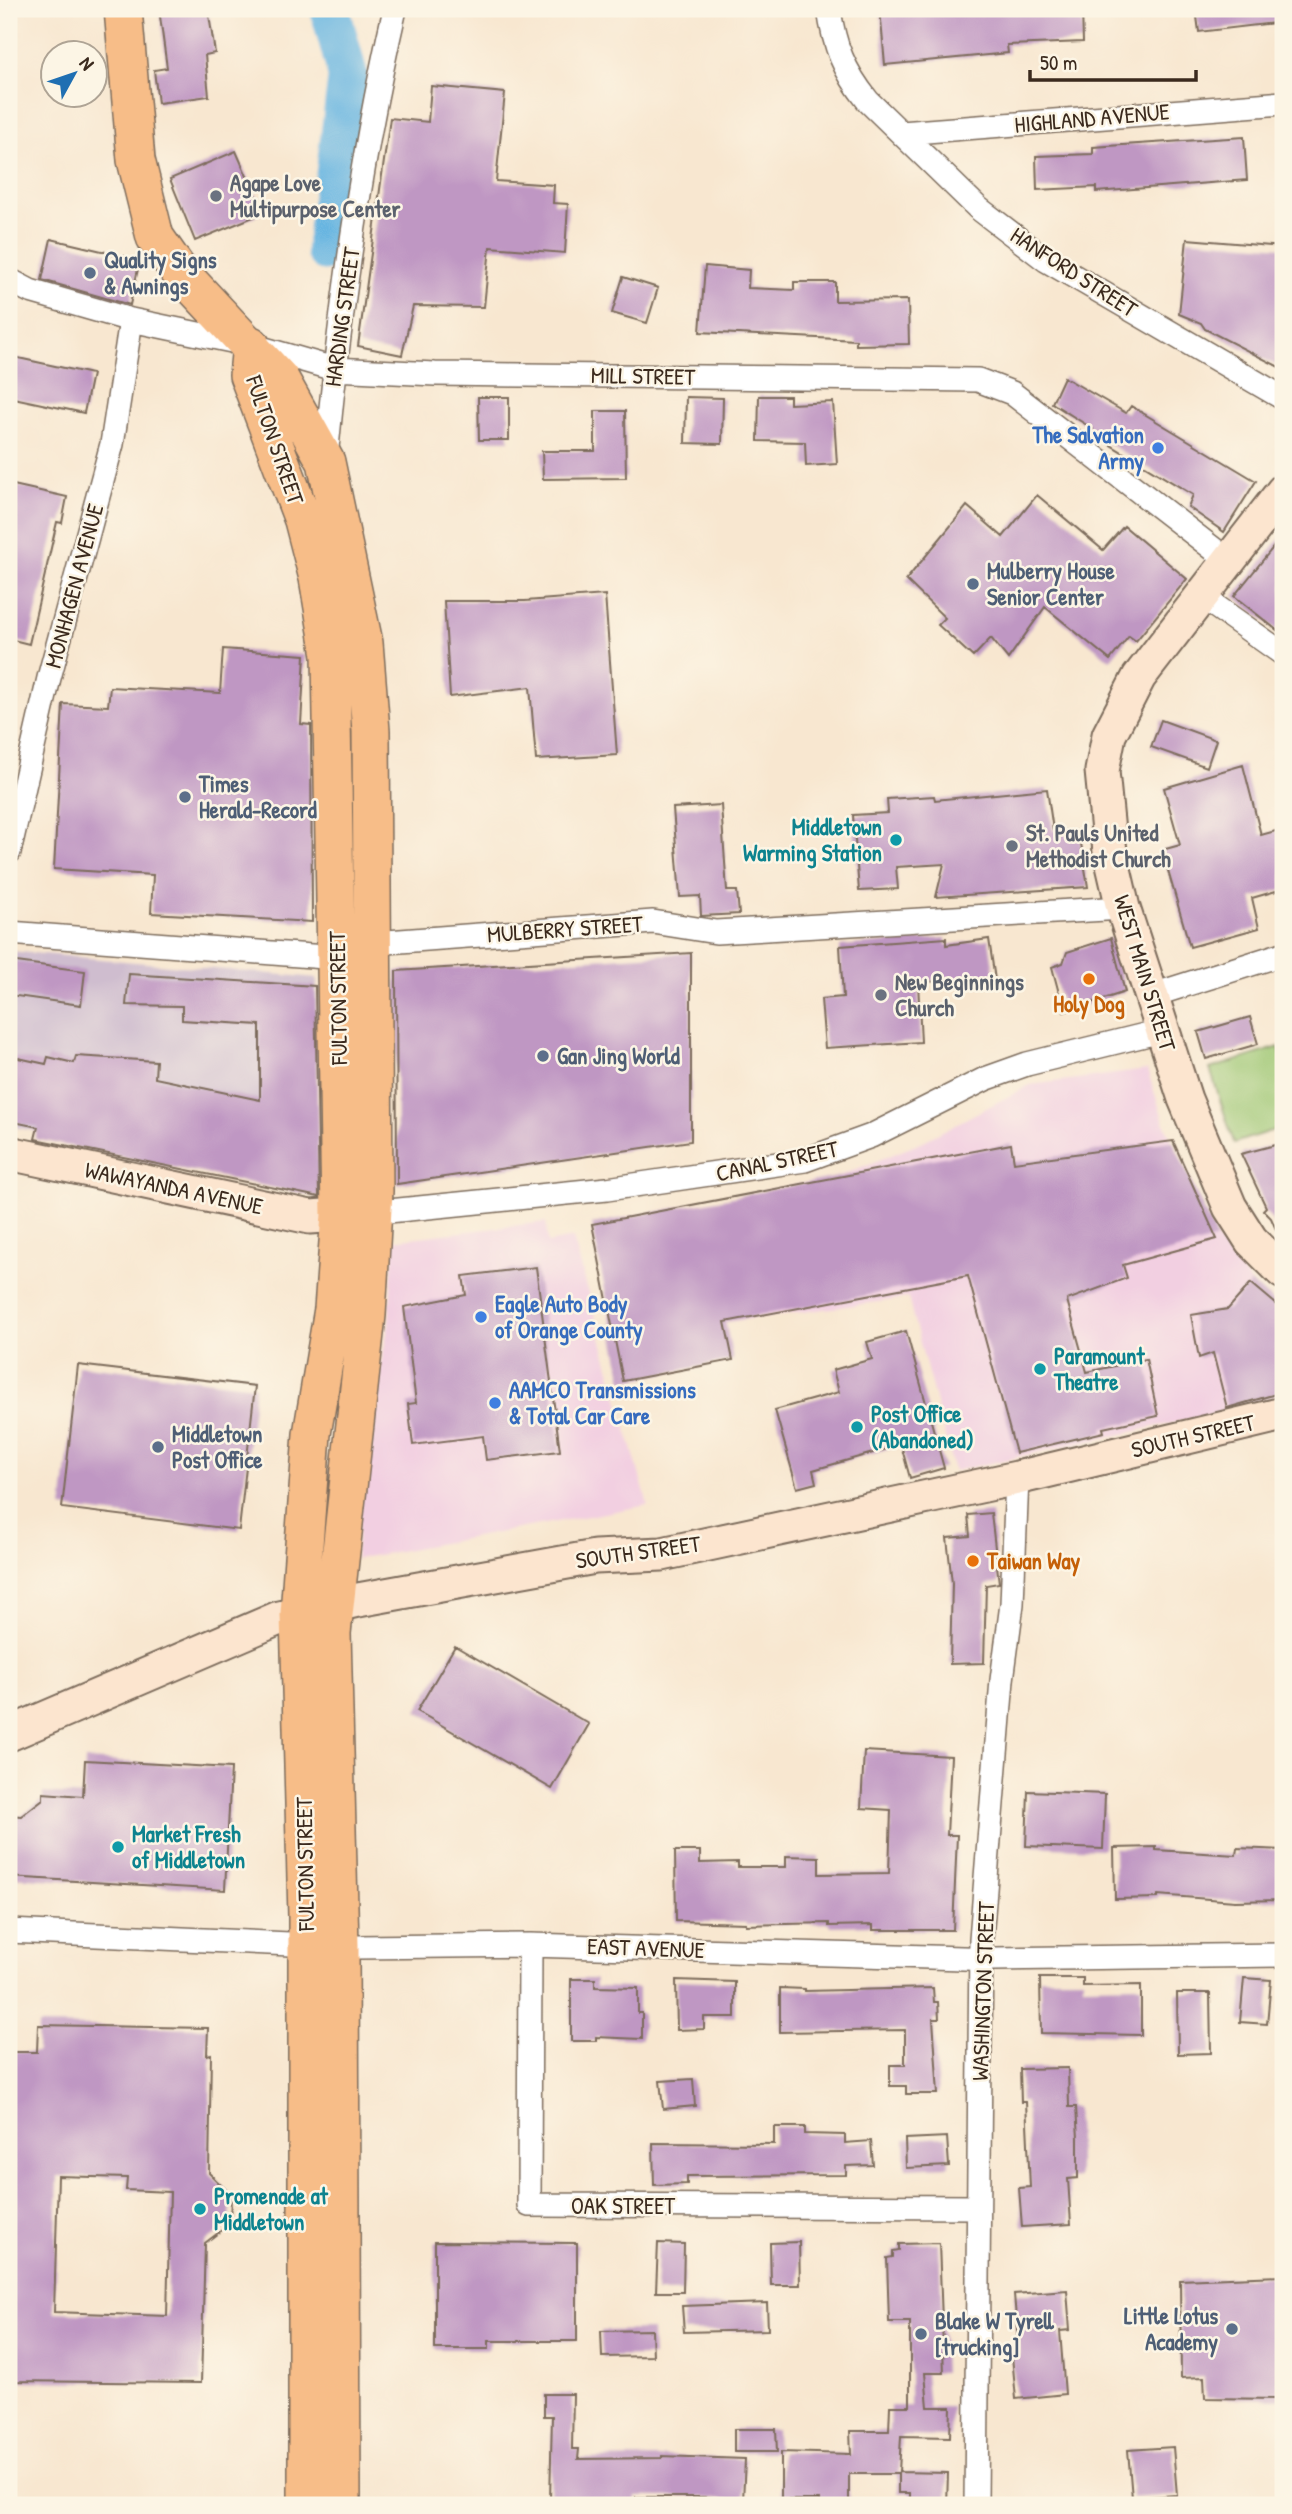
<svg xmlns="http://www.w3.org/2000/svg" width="1292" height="2514" font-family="'Patrick Hand',sans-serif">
	<rect width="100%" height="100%" fill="#fcf5e5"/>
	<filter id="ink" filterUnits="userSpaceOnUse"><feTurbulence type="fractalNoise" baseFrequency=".0143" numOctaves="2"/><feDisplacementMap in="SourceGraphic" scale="14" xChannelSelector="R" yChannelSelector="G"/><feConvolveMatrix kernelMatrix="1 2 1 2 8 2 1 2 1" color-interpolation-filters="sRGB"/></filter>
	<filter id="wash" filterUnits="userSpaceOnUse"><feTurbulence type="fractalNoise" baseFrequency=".00686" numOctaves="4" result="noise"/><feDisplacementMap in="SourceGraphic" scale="28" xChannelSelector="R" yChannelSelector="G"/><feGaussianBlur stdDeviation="1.57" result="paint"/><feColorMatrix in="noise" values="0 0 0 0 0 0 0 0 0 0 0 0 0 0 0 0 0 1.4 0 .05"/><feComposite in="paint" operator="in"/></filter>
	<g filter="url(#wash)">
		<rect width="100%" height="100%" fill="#f8e7d0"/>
		<path fill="#f2cfe1" d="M1147,1070l19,57 51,112 34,44 32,27v83l-51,17 -278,61 -46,-173 -182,24 7,38 -110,21 -31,-157 245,-47 79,-32 114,-60z
			M546,1222l2,21 25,-5 75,267 -293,54 15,-135 19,-101 5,-83z"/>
		<path fill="#cfbdcf" d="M9,951l308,27 -5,210 -303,-62z"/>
		<path fill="#9dc672" stroke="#6c7848" stroke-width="2" d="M1279,1047l4,13v67l-49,16 -24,-74z"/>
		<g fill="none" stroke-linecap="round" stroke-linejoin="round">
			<path stroke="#67b5e1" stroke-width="40" d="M326,251l22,-175 -18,-67"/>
		</g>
		<g id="blocks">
			<path fill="#bf97c3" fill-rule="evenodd" d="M159,9h49l7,44 -10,2 4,41 -51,7 -4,-33 13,-2z
				M880,9h202l1,33 -76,3 1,8 -123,12z
				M1196,9h87v13l-84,10z
				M431,86l74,7 -9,88 58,4 -1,18 15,1 -3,49 -75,-6 -6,60 -71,-1 -11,49 -44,-9 32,-228 38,4z
				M1244,137l3,43 -151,12v-5l-59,3 -1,-34 57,-2v-7z
				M236,151l27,62 -68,28 -25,-62z
				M51,239l89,21 -10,45 -88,-25z
				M1187,239l96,8v122l-78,-40 -4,-6 -22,-9z
				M705,266l44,4 -1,18 46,2v-8h41v19l73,-1 1,44 -53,1v-5l-156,-8z
				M623,277l35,11 -11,35 -35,-10z
				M9,356l83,18 -8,39 -75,-16z
				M1064,377l62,36 5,-7 125,75 -32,51 -36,-25 5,-12 -102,-62 2,-4 -41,-26z
				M759,396h31v8l43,-2 4,62 -31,2 -1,-24 -47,-1z
				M478,397h31v43h-30z
				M686,397l37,1 -1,46 -37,-1z
				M595,411h30l1,67 -83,1 -1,-28h53z
				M9,484l58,13 -5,26 -5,-1 -28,122 -20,-5z
				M1037,495l66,55 21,-24 63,53 -51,62 -7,-5 -19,24 -65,-53 -37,52 -17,-21 -18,19 -35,-32 7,-7 -39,-38 61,-74 36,31z
				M1283,535v100l-49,-39z
				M605,595l12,160 -81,5 -6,-73 -80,10 -6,-96h81z
				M223,649l82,6 -4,69 10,1 1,197 -161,-9 2,-38 -99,-6 9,-165 45,2 2,-19 110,6z
				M1161,720l55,20 -9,27 -56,-20z
				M1243,765l18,70 22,-6v60l-31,9 7,30 -69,19 -28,-97 18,-5 -16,-57z
				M1047,789l6,41 26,1 9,56 -152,10 8,-33 -48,3 2,22 -39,2 -6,-76 35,-2 -1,-14 47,-3 1,4z
				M721,805l6,86h10l2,23 -38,2 -1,-20 -20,1 -7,-89z
				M946,938v7l43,-6 6,41 -43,7 -1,-6 -33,1 3,60 -96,6 -4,-49 22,-2 -3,-51z
				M1111,938l14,54 -61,20 -12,-45 11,-4 4,-11z
				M691,953v188l-294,43 -1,-213z
				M9,961l76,10 -4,34 -72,-10z
				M129,974l186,12 4,211 -284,-58 3,-12 -29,-6v-65l37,8 2,-7 26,6 2,-7 80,5 -1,17 105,22v-75l-78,-5v-14l-56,-1z
				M1250,1017l8,27 -52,15 -8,-27z
				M1173,1141l44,98 -94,26 4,13 -60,22 20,72 59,-13 12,57 -55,12 1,4 -88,21 -48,-177 -243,46 8,38 -110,21 -31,-157 419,-80 3,18z
				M1283,1143v102l-12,-27 -8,-8 3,-3 -25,-53z
				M536,1267l24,184 -74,9 -3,-24 -70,9 -5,-41 8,-1 -12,-96 62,-12 -3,-19z
				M1251,1283l32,27v82l-56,16 -14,-55 -14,5 -8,-43 37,-6z
				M906,1331l38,137 -34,10 -9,-33 -88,25 3,13 -19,5 -22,-78 64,-18 -6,-22 39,-11 -5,-17z
				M78,1365l177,21 -16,144 -177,-22z
				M991,1513l8,70 -13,2 -2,78 -34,1 2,-81 -5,-45 23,-2 -2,-21z
				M455,1646l134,78 -37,65 -135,-78z
				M864,1751l87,5 -4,79h10l-4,95h-80v-5l-44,1v-3l-83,2v-2l-70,-2 -1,-70h25v12l38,-1v5h48v-11l33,1v17l70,-1 2,-63 -30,-2z
				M85,1760l146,8 -6,122 -216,-13v-62l12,1 22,-17v-6l40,3z
				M1028,1791l77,3 -2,55 -77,-3z
				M1156,1847v3l80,5 1,-7 46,2v50l-48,1 -77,-6v3l-43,1 -1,-51z
				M1040,1978h43v8l58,-1v50l-100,-2z
				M1244,1978l27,2 -4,44 -27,-2z
				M571,1979h24v8l43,1v25h4v26l-46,-2v4h-25z
				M676,1980l59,2v35h-31v12l-27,1z
				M780,1988l25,1v2l128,-3 1,14h4l1,17h-6l5,75h-32v-8h-16v-21h15v-35l-125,2z
				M1177,1993h33l1,60 -33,1z
				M38,2025l170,3 -1,27 4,-1 -2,119 22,22 -1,29 -25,19 -4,140 -192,-2v-329h28zM58,2176l69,2 -1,12 44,2 -3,124 -113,-4z
				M1068,2068l1,39h7l2,31v40l-10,1 3,45 -49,3 -3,-39 11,-1 -4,-85h-5l-1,-33z
				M693,2079l2,27 -32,3 -3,-28z
				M774,2127h31v7l40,1v8l26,-2 2,24 -27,1v9l-159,1v8l-33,1 -1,-42 121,1z
				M947,2137l2,29 -43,2 -1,-29z
				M435,2242l142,1v98h-88v8h-54z
				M799,2242l1,43h-29l-1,-42z
				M658,2243l26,1 -1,48h-27z
				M939,2243l5,130h-19l3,34h23l-1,30 -49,-1 -2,36 49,1 -1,32 -37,-1v-11h-12v-19h-49v31h-29l-1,-5h-38v-48l70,2 -1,-23h39l1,-25h20v-84h-21l-2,-64 6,-1v-6l6,-1v-6z
				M1283,2276v123l-78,-1 -1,-21 -23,1 -1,-98z
				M1067,2290l3,40 -10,1 5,63 -49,5 -4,-43 7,-1 -5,-61z
				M767,2303l1,27 -84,2 -2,-26z
				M652,2330l1,26 -51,1 -1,-26z
				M544,2394h29l-1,55h7l-1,10 84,-1v-2l83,3 -2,42 -40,-4h-67v8h-27v-4l-59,-1 2,-84h-8z
				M734,2429h42l1,23h-43z
				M1173,2447l4,48 -45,3 -4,-48z"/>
		</g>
	</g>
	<g filter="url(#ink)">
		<use href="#blocks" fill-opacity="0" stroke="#7d6c5c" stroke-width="2"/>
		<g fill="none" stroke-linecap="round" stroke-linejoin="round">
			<defs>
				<path id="street" d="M829,9c5,37 15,62 39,92l110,107 68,52 237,138
					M901,133l382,-30
					M9,280l21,11 101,29 120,25 83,24 101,5 543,6 34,13 217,168
					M326,458c14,-150 35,-302 69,-449
					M1201,596l82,58
					M9,852l40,-174 63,-234 19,-124
					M9,933l329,25 34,-8 15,-8 266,-20 63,10 407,-24
					M1150,996l133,-42
					M359,1214l248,-25 198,-29 66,-24 114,-57 42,-15 134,-33
					M9,1931l348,16 173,-2 466,14 287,-4
					M530,1945l-1,260 449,2
					M976,2505l5,-566 21,-259 10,-76 5,-126"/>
				<path id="secondary" d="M1283,491l-144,186 -30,58 -7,36 8,81 13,56 62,191 45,108 21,33 32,32
					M9,1153l301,64 30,-2
					M9,1734l270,-116 79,-18 237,-43 67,-3 355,-76 266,-64"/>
				<path id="primary" d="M123,9l13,151 19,77 23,33 102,109 46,83 38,181 7,88 3,460 -7,124 -35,318 8,313 2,551 -13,8
					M251,345l-3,30 55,145 15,58 13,77 9,560 -7,94 -21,125 -13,180 8,303v580l17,8"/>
			</defs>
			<use href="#street" stroke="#7d6c5c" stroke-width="26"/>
			<use href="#secondary" stroke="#7d6c5c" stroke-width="37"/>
			<use href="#primary" stroke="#7d6c5c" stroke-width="40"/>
			<use href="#street" stroke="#fff" stroke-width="23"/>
			<use href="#secondary" stroke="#fce5cf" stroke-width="33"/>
			<use href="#primary" stroke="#f7bd88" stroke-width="37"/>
		</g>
	</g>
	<g fill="#6b7280" stroke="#fcf5e5" stroke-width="2.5">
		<circle cx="216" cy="196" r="7"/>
		<circle cx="1012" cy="846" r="7"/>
		<circle cx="881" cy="995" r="7"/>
	</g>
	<g fill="#5c6f8a" stroke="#fcf5e5" stroke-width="2.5">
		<circle cx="90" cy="273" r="7"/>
		<circle cx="973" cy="584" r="7"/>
		<circle cx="185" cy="797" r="7"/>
		<circle cx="543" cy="1056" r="7"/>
		<circle cx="158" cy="1447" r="7"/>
		<circle cx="1232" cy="2329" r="7"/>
		<circle cx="921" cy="2334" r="7"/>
	</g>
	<g fill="#3f7fe0" stroke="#fcf5e5" stroke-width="2.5">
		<circle cx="1158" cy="448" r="7"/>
		<circle cx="481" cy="1317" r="7"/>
		<circle cx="495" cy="1403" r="7"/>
	</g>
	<g fill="#0f9aa8" stroke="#fcf5e5" stroke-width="2.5">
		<circle cx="896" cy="840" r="7"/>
		<circle cx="1040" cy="1369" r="7"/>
		<circle cx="857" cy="1427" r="7"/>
		<circle cx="118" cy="1847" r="7"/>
		<circle cx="200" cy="2209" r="7"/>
	</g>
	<g fill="#e8710a" stroke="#fcf5e5" stroke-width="2.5">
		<circle cx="1089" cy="979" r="7"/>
		<circle cx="973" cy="1561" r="7"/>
	</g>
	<g text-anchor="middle" stroke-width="5" stroke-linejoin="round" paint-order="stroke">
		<g font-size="23" fill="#3b2a1e" stroke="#fcf5e5">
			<text transform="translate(1092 118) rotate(-5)" y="8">HIGHLAND AVENUE</text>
			<text transform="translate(1074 272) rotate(33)" y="8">HANFORD STREET</text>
			<text transform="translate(342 317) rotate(-82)" y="8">HARDING STREET</text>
			<text transform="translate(643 376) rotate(1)" y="8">MILL STREET</text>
			<text transform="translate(275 440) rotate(71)" y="8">FULTON STREET</text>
			<text transform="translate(74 586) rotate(-75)" y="8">MONHAGEN AVENUE</text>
			<text transform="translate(565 929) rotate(-4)" y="8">MULBERRY STREET</text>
			<text transform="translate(1145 973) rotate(73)" y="8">WEST MAIN STREET</text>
			<text transform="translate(338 998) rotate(-91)" y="8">FULTON STREET</text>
			<text transform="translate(777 1161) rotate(-12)" y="8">CANAL STREET</text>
			<text transform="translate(174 1188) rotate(12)" y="8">WAWAYANDA AVENUE</text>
			<text transform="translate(1193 1436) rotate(-13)" y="8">SOUTH STREET</text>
			<text transform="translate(638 1552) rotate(-8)" y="8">SOUTH STREET</text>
			<text transform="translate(305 1864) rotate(-91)" y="8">FULTON STREET</text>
			<text transform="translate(646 1948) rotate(2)" y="8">EAST AVENUE</text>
			<text transform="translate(983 1991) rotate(-88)" y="8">WASHINGTON STREET</text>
			<text x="623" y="2214">OAK STREET</text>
		</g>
		<g font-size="23" font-weight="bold" fill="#5b616d" stroke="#fcf5e5" text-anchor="start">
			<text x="230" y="191">Agape Love<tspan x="230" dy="26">Multipurpose Center</tspan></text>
			<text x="1026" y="841">St. Pauls United<tspan x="1026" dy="26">Methodist Church</tspan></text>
			<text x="895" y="990">New Beginnings<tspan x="895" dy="26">Church</tspan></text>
		</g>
		<g font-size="23" font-weight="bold" fill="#4e5e75" stroke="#fcf5e5" text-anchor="start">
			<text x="104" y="268">Quality Signs<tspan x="104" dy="26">&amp; Awnings</tspan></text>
			<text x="987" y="579">Mulberry House<tspan x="987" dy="26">Senior Center</tspan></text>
			<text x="199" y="792">Times<tspan x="199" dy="26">Herald-Record</tspan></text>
			<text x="557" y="1064">Gan Jing World</text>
			<text x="172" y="1442">Middletown<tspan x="172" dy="26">Post Office</tspan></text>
			<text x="1218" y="2324" text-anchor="end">Little Lotus<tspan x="1218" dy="26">Academy</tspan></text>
			<text x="935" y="2329">Blake W Tyrell<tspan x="935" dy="26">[trucking]</tspan></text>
		</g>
		<g font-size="23" font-weight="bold" fill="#366cbe" stroke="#fcf5e5" text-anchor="start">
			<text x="1144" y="443" text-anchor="end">The Salvation<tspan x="1144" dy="26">Army</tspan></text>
			<text x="495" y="1312">Eagle Auto Body<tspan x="495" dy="26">of Orange County</tspan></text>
			<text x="509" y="1398">AAMCO Transmissions<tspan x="509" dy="26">&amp; Total Car Care</tspan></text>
		</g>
		<g font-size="23" font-weight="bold" fill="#0d838f" stroke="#fcf5e5" text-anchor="start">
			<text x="882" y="835" text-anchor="end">Middletown<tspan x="882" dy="26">Warming Station</tspan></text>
			<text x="1054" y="1364">Paramount<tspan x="1054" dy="26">Theatre</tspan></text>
			<text x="871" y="1422">Post Office<tspan x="871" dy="26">(Abandoned)</tspan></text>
			<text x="132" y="1842">Market Fresh<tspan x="132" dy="26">of Middletown</tspan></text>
			<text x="214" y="2204">Promenade at<tspan x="214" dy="26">Middletown</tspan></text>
		</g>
		<g font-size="23" font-weight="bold" fill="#c56008" stroke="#fcf5e5">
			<text x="1089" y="1012">Holy Dog</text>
			<text x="987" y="1569" text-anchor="start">Taiwan Way</text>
		</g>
	</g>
	<rect width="1292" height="2514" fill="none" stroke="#fcf5e5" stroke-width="35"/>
	<g transform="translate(74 74) rotate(50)"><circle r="33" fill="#fcf5e5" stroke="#afa495" stroke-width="2"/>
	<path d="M0-5L12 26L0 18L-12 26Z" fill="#1f6fb2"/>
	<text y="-10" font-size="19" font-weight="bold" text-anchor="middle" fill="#3b2a1e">N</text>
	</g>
	<path d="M1030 70v10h166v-10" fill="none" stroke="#3b2a1e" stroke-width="3.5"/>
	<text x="1040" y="70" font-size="21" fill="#3b2a1e" stroke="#fcf5e5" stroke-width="5" paint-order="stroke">50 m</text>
</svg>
